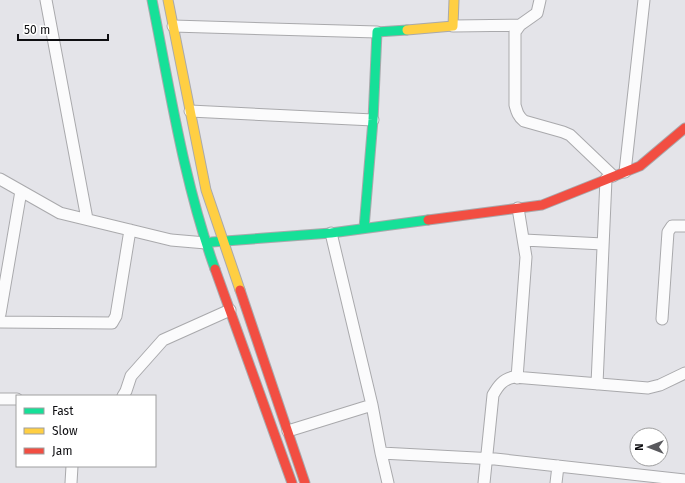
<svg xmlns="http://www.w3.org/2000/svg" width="685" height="483" font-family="'Fira Sans',sans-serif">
	<rect width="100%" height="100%" fill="#e4e4e9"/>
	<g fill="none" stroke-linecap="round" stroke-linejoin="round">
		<defs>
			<path id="street" d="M46,0l41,219
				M540,0l-3,13 -17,12 -5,7v73c2,7 3,11 9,16l39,11 7,3 43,41
				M173,26l204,6
				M453,26l67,-1
				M190,111l183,9
				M625,172l19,-172
				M0,179l60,34 111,27 35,3
				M331,233l41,172 9,48 114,6 190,21
				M524,240l79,4
				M0,314l21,-123
				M662,319l6,-87 4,-6h13
				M0,322l112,1 4,-7 14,-86
				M517,378l9,-121 -8,-49
				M597,384l9,-205
				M123,396l3,-5 5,-15 32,-36 67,-30
				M0,399h17
				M288,431l84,-26
				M381,453l7,30
				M71,483l1,-17
				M484,483l9,-88c5,-9 10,-16 21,-18l134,11 12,-3 25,-12
				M556,483l2,-17"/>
			<path id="fast" d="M152,0c18,90 32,183 63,269
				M364,228l9,-108 4,-88 30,-2
				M212,242l119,-9 97,-13"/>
			<path id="slow" d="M168,0l38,190 34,100
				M407,30l46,-4 1,-26"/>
			<path id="jam" d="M428,220l114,-15 98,-39 45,-38
				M215,269l77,214
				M240,290l65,193"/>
		</defs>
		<use href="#street" stroke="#a9a9ac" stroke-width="13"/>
		<use href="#fast" stroke="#a9a9ac" stroke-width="11"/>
		<use href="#slow" stroke="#a9a9ac" stroke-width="11"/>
		<use href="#jam" stroke="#a9a9ac" stroke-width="11"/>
		<use href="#street" stroke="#fbfbfc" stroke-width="11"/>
		<use href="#fast" stroke="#16e098" stroke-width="9"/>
		<use href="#slow" stroke="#ffcf43" stroke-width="9"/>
		<use href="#jam" stroke="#f24e42" stroke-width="9"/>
	</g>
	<rect x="16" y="395" width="140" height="72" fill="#ffffff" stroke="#9f9fa0"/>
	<rect x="24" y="408" width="20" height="6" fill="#16e098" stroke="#9f9fa0"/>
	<text x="52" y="415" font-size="12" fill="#0e0e11">Fast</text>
	<rect x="24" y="428" width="20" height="6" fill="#ffcf43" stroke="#9f9fa0"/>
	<text x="52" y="435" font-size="12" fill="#0e0e11">Slow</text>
	<rect x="24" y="448" width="20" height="6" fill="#f24e42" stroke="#9f9fa0"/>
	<text x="52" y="455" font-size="12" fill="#0e0e11">Jam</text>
	<g transform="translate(649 447) rotate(270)"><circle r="19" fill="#ffffff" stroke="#9f9fa0"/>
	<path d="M0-3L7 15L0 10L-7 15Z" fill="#59595d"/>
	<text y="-6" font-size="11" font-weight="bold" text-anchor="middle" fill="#0e0e11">N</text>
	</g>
	<path d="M18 34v6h90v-6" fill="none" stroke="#0e0e11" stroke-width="2"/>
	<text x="24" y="34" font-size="12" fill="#0e0e11" stroke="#ffffff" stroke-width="3" paint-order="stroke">50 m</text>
</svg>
